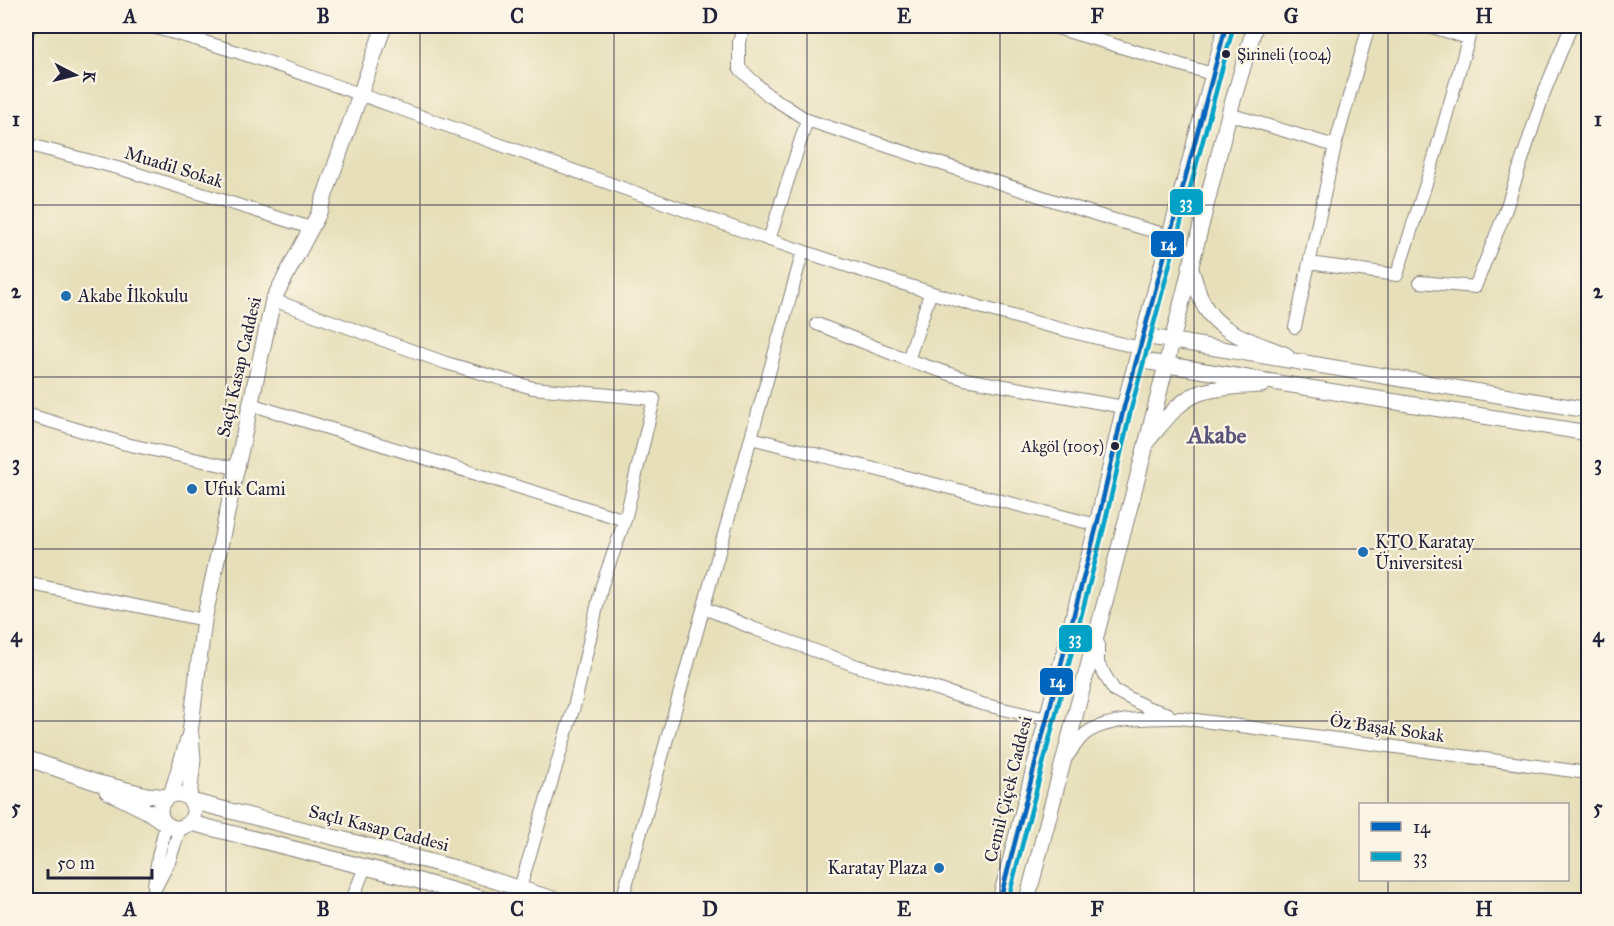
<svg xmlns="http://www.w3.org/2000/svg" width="1614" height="926" font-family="'IM FELL Great Primer',serif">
	<rect width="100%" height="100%" fill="#fcf5e5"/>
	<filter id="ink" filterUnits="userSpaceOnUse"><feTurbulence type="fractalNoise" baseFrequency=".0167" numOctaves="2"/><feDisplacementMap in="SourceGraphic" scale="12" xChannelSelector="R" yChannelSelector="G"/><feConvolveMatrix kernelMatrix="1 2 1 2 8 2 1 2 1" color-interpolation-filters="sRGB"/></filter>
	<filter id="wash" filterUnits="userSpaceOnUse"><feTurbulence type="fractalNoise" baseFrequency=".008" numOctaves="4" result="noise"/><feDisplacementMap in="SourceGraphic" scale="24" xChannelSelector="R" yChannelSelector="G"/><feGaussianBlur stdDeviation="1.35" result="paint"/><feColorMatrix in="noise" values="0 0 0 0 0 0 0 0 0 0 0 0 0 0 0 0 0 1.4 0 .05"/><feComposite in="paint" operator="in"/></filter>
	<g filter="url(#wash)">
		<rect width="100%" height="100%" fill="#e6dfba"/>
	</g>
	<g filter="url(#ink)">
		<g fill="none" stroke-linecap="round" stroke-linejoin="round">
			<defs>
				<path id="minor" d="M148,26c100,26 197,63 294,98 98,35 197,70 296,105 133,46 265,89 403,119
					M744,26l-5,16v26l29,27 39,25 297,97 66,19
					M1050,26l162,48
					M1429,26l39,12
					M26,40l3,-14
					M1229,114l106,32 -40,181
					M26,144l99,26 186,58
					M1335,146l34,-120
					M769,240l38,-120
					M1309,263l88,12 38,-120 37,-129
					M1420,282l55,5 29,-72 41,-125 26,-63
					M273,300l173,63 87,25 121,11 -29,121 -23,65 -27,118 -55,185
					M817,324l91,36 57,19 159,28
					M908,360l22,-66
					M250,404l375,116
					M26,414l100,30 109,24
					M751,438l346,87
					M26,583l178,37
					M704,608l51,21 102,37 83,24 42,14 64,15
					M1098,643v21l16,26 32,17 22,7
					M1065,759c6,-7 11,-16 17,-22 19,-20 73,-19 99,-19l407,55
					M154,885l4,-28 8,-33
					M149,900l20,-38 11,-34
					M352,900l13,-33
					M622,900l181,-649"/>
				<path id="tertiary" d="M1190,266c4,12 7,24 12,35 13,32 56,42 84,54
					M1144,336l444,74
					M1137,360l451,73
					M1149,439c14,-16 28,-37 48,-45 16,-7 47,-8 65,-9
					M26,758l69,24 52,13 20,2
					M107,791l40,20 16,11
					M160 811a17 17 0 1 1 34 0a17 17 0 1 1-34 0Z
					M171,795l19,-62 14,-113 69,-320 45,-85 66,-189
					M189,798l4,-39 -2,-23
					M191,801l264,67 101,32
					M191,823l210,53 86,24
					M1000,900l97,-375 27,-118 102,-381
					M1027,900l120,-459 82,-327 26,-88"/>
			</defs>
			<use href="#minor" stroke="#84807a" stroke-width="14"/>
			<use href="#tertiary" stroke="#84807a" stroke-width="17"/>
			<use href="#minor" stroke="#fff" stroke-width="12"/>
			<use href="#tertiary" stroke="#fff" stroke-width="15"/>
			<defs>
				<path id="bus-1" d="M1000,900l97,-375 27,-118 102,-381"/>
				<path id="bus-2" d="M1008,900l96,-373 27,-118 102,-381"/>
			</defs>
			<use href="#bus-1" stroke="#fcf5e5" stroke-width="9"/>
			<use href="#bus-2" stroke="#fcf5e5" stroke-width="9"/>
			<use href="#bus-1" stroke="#0065bd" stroke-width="4.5"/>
			<use href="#bus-2" stroke="#02a2c7" stroke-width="4.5"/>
		</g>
	</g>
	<path fill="none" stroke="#22223b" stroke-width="1.5" stroke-opacity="0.55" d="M226,26v874M420,26v874M614,26v874M807,26v874M1000,26v874M1194,26v874M1388,26v778M26,205h1562M26,377h1562M26,549h1562M26,721h1562M1388,880v20"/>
	<g fill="#22223b" stroke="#fcf5e5" stroke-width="2">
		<circle cx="1226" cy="54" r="5"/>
		<circle cx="1115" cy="446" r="5"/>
	</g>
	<g fill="#1f6fb2" stroke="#fcf5e5" stroke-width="2">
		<circle cx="66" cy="296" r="6"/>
		<circle cx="192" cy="489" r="6"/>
		<circle cx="1363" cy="552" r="6"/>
		<circle cx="939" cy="868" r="6"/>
	</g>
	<g text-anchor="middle" stroke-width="4.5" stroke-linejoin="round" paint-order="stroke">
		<g font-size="16" fill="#22223b" stroke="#fcf5e5" text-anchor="start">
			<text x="1237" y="60">Şirineli (1004)</text>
			<text x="1104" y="452" text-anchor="end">Akgöl (1005)</text>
		</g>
		<g font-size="18" fill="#22223b" stroke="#fcf5e5">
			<text transform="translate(174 167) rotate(17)" y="6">Muadil Sokak</text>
			<text transform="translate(239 367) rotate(-77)" y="6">Saçlı Kasap Caddesi</text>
			<text transform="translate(1387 728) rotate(8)" y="6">Öz Başak Sokak</text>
			<text transform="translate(1008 789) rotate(-76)" y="6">Cemil Çiçek Caddesi</text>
			<text transform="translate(379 828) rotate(14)" y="6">Saçlı Kasap Caddesi</text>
		</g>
		<g font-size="18" fill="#22223b" stroke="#fcf5e5" text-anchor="start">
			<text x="78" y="302">Akabe İlkokulu</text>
			<text x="204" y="495">Ufuk Cami</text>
			<text x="1375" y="548">KTO Karatay<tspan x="1375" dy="21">Üniversitesi</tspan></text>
			<text x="927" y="874" text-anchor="end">Karatay Plaza</text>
		</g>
		<g font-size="24" font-weight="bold" fill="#58547a" stroke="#fcf5e5">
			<text x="1217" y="443">Akabe</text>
		</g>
	</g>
	<g stroke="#fcf5e5" stroke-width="2">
		<rect x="1169" y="188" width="35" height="28" rx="6" fill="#02a2c7"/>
		<rect x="1150" y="230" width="35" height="28" rx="6" fill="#0065bd"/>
		<rect x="1058" y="624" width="35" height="29" rx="6" fill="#02a2c7"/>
		<rect x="1039" y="667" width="35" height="29" rx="6" fill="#0065bd"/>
	</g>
	<g font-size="16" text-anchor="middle" font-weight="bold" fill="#fff">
		<text x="1186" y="208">33</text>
		<text x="1168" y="250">14</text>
		<text x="1075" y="644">33</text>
		<text x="1057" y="687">14</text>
	</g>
	<rect width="1614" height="926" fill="none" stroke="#fcf5e5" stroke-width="66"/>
	<rect x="1359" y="803" width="210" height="78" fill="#fcf5e5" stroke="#a5a1a1" stroke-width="1.5"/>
	<rect x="1371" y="822" width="30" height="9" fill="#0065bd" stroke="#a5a1a1" stroke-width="1.5"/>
	<text x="1413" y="833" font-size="18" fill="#22223b">14</text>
	<rect x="1371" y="852" width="30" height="9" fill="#02a2c7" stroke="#a5a1a1" stroke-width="1.5"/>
	<text x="1413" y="863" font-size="18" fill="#22223b">33</text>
	<g transform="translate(75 75) rotate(97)" stroke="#fcf5e5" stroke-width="4.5" paint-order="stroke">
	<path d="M0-4.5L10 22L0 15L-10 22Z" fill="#22223b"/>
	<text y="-9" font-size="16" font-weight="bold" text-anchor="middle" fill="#22223b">K</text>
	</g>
	<path d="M48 869v9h104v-9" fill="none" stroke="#22223b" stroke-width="3"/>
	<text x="57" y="869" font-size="18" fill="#22223b" stroke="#fcf5e5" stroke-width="4.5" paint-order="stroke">50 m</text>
	<rect x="33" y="33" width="1548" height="860" fill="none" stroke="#22223b" stroke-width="2"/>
	<g font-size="20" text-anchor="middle" font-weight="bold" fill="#22223b">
		<text x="130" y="23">A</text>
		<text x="323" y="23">B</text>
		<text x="517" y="23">C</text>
		<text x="710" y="23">D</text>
		<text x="904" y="23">E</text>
		<text x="1097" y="23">F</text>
		<text x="1291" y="23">G</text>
		<text x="1484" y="23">H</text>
		<text x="16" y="126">1</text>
		<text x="1598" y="126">1</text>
		<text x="16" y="298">2</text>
		<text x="1598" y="298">2</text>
		<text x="16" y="470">3</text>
		<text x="1598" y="470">3</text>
		<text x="16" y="642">4</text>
		<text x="1598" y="642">4</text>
		<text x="16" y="814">5</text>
		<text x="1598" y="814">5</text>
		<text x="130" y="916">A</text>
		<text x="323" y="916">B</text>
		<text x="517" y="916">C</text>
		<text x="710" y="916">D</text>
		<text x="904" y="916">E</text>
		<text x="1097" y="916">F</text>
		<text x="1291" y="916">G</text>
		<text x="1484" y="916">H</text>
	</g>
</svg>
